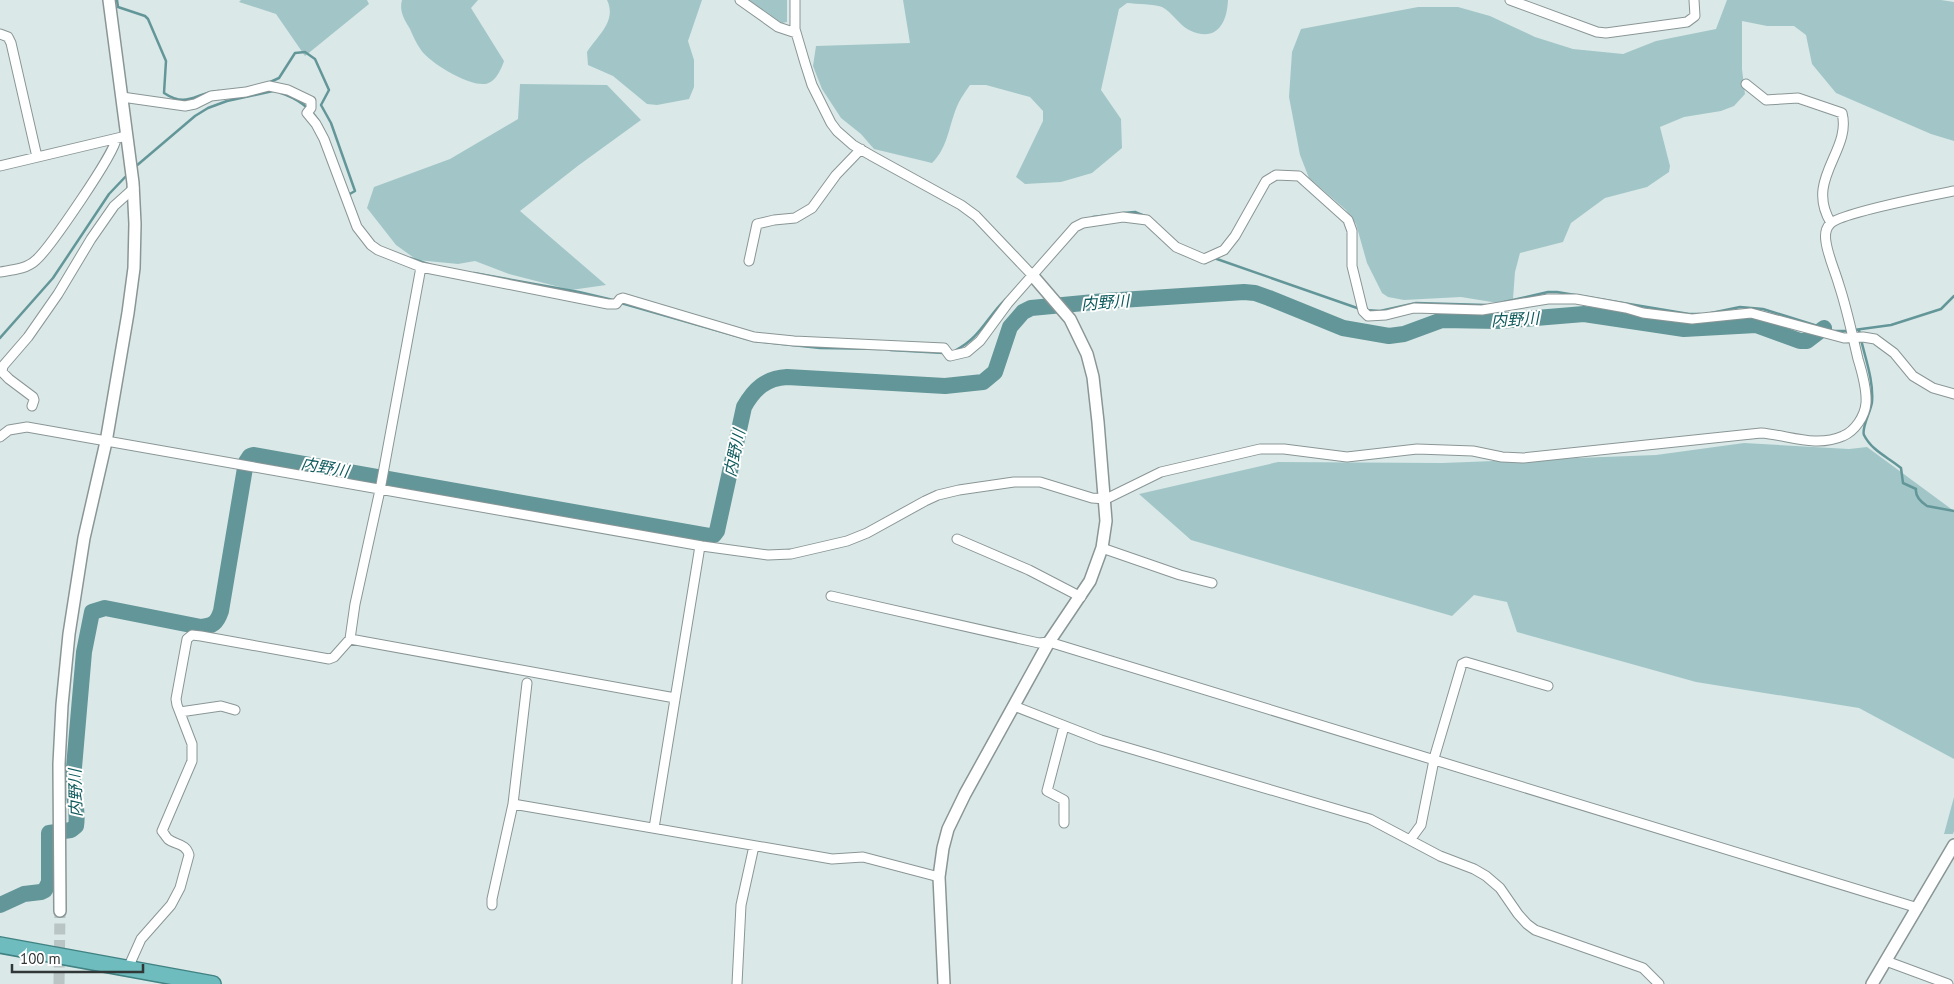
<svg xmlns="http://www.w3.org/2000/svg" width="1954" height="984" font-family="'PT Sans','Noto Sans JP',sans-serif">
	<rect width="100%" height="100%" fill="#dbe8e8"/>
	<path fill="#a2c6c7" d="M241,0h126l2,4 -64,52 -29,-42 -37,-12z
		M402,0h76l-7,8 33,53c-3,9 -9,22 -19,23 -17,2 -55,-21 -64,-34 -5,-7 -8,-14 -11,-21 -6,-10 -11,-18 -8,-29z
		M607,0h95l-14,41 6,19v27l-5,12 -32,6 -10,-1 -34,-28 -25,-11 -1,-13c11,-17 30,-31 20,-52z
		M742,0h45v22l-5,1z
		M903,0h325c-1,24 -12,43 -39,30 -10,-5 -17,-18 -27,-23 -8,-3 -26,-3 -35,-4l-8,6 -18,81 20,29 1,29 -30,25 -31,9 -36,2 -9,-7 27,-56v-10l-13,-14 -44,-12h-16c-4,6 -8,11 -11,17 -10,20 -10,45 -27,61l-58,-14 -13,-15 -20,-16 -19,-29 -9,-23 3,-20 94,-3z
		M1727,0h214l13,2v139l-23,-7 -95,-41 -24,-29 -6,-29 -12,-9h-27l-25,-5v48l3,25 -11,12 -13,5 -37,6 -24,10 10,39 -1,6 -22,15 -42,11 -34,25 -8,19 -43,11 -5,19 -2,27 -15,4 -37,-6 -57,3 -16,-3 -6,-4 -15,-30 -11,-39 -10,-14 -37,-32 -9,-23 -11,-58 3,-45 9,-23 117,-22h40l32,9 45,21 38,12 50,5 33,-13 60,-12z
		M520,84l87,1 34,35 -62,45 -59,46 86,74 -35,5 -62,-16 -34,-13 -17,3 -41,-4 -21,-15 -29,-37 7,-21 76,-28 68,-40z
		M1744,443l105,6 18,-2 87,64v248l-95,-51 -163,-26 -179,-50 -10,-30 -33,-7 -22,21 -261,-76 -52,-46 139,-32 164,1 214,-8z
		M1954,797v34l-1,3h-9z"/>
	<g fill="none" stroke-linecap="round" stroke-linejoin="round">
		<path stroke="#639698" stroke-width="2.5" d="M117,0l1,7 27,9 3,3 18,42 -2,32c24,16 32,-1 55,-2
			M268,83l11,-5 16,-25 10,-1 10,7 14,31 -8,15 10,18 24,68 -7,4
			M281,93c15,5 28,14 37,27
			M321,125l5,10
			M135,167l60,-51 13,-8 19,-7 46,-10
			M1123,213l12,-1 12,5
			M1093,217l17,-2
			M410,258l21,7
			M1214,258l146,51
			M474,273l105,19 34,8
			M1504,302l44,-10h9l132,22h11
			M621,303l126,36
			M1365,310l15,1 36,-8 70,2
			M1711,313l29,-6 23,2 61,19
			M1854,330l37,-5 50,-16 13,-13
			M1859,330c4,23 15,48 13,72 -1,9 -11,26 -8,33 8,16 24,22 37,33l2,15 13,6c-1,7 5,13 11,17l27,5
			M1832,331h17
			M0,338l53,-60 56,-84 20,-21
			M755,341l65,7 62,1
			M890,350l54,3
			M956,350c24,-12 31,-33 50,-51"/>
		<path stroke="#639698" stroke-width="16" d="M0,905l24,-11 17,-2 4,-2 4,-8v-49l22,-3 5,-4c3,-17 -4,-30 -3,-47l11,-127 8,-40 13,-4 96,19c12,-1 16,-4 20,-16l25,-149 4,-6 3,-1 456,81 5,-1 3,-4 27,-124c10,-18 22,-29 43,-30l158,9 38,-4 12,-10 15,-45 13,-15 8,-4 74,-7 139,-9 11,1 14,5 74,30 46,8 15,-2 38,-14 57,1 85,-7 100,15 72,-4 44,16h7l17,-13"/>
		<path stroke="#b9c4c4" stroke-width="11" stroke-dasharray="11 5.5" stroke-linecap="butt" d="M59,984l1,-73"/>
		<defs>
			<path id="minor" d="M740,0l38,27 18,6
				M795,0v29l10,34 7,22 19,38 6,8 16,14 19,11 89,49 15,11 57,60
				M1510,0l87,32 9,1 81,-11 8,-6 -1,-16
				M0,34l8,3 3,6 26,114
				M1746,84l20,16 32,-2 44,15c10,38 -38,66 -11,110
				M122,97l63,9 10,-2 16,-8 35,-4 23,-6 19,4 23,11v7l-4,5 9,11 8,15 33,88 14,18 7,5 43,17 187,37h8l4,-5 3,-1 131,39 40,4 150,7 6,8 17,-4 13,-11 28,-38 67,-76 8,-4 40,-6 24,3 29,27 28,12 20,-9 11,-14 31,-55 10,-6 23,1 49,44 4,11v35l11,45 5,5 18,-1 28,-7 68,2 66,-11h28l50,9 17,5 49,6 59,-6 93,25 19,-1 12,2 19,14 19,23 20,12 21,6
				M0,166l122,-29
				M749,261l8,-37 17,-4 21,-2 17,-10 24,-33 25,-26
				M0,272c12,-2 27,-3 36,-12 13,-11 79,-107 80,-121
				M32,406l2,-6 -1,-3 -24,-18 -7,-7 1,-6 25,-29 30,-43 33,-55 23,-33 20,-18
				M0,437l9,-7 18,-3 675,119 66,9 23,-1 56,-13 20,-8 58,-32 13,-6 21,-5 55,-8h26l52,16 14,1 55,-27 99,-23h24l63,8 70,-8 56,2 29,6 21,1 238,-25c27,2 55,15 82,3 12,-5 22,-20 23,-33 1,-14 -4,-31 -8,-44 -6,-25 -11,-50 -19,-74 -4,-14 -11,-29 -13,-43 -1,-6 -1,-13 4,-18 10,-11 104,-29 124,-33
				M957,539l72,31 52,27
				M1102,548l78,27 32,8
				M831,596l208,47 10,-1 869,266
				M350,639l325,59
				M1014,706l87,34 269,79 70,37 34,13 12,7 14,12 18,26 9,10 8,6 108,38 16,16
				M180,712l41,-6 14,4
				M1064,726l-17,65 17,9v23
				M513,804l319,55 31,-2 76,20
				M654,828l46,-282h2
				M1410,840l11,-15 14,-70 27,-91 4,-2 82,24
				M492,905v-6l21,-95 14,-121
				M1886,961l62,23
				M128,968l13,-29 30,-34 9,-17 9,-33c-3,-12 -14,-10 -21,-16 -1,-1 -5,-7 -6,-8l30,-70v-17l-15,-39 -1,-6 11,-60 5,-4 9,1 128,23 5,-2 16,-18 5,-35 25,-114 41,-223
				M737,984l4,-79 13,-59"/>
			<path id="tertiary" d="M60,911l-1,-147 3,-59 7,-71 15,-96 22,-96 22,-129 6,-45 1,-44 -2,-41 -24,-183
				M944,984l-5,-107 4,-29 5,-19 17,-35 84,-152 41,-61 12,-33 4,-27 -8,-99 -5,-45 -6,-23 -17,-35 -37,-43
				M1872,984l82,-139"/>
			<path id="trunk" d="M0,945l213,39"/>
		</defs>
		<use href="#minor" stroke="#8a9696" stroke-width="11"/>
		<use href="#tertiary" stroke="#8a9696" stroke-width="14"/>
		<use href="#trunk" stroke="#418283" stroke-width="18"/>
		<use href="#minor" stroke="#fff" stroke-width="9"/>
		<use href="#tertiary" stroke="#fff" stroke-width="11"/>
		<use href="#trunk" stroke="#6ebcbe" stroke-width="15"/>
	</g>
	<g text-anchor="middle" stroke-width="4" stroke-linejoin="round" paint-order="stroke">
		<g font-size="16" font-style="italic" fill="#0e5a5c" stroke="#fff">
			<text transform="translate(1105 302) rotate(-4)" y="6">内野川</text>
			<text transform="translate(1515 319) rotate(-3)" y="6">内野川</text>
			<text transform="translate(734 453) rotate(-78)" y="6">内野川</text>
			<text transform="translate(325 467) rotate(10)" y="6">内野川</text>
			<text transform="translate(75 793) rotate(-91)" y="6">内野川</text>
		</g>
	</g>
	<path d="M12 964v8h131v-8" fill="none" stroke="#313636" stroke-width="2.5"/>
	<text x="20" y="964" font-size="15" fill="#313636" stroke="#ffffff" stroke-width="4" paint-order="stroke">100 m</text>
</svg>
